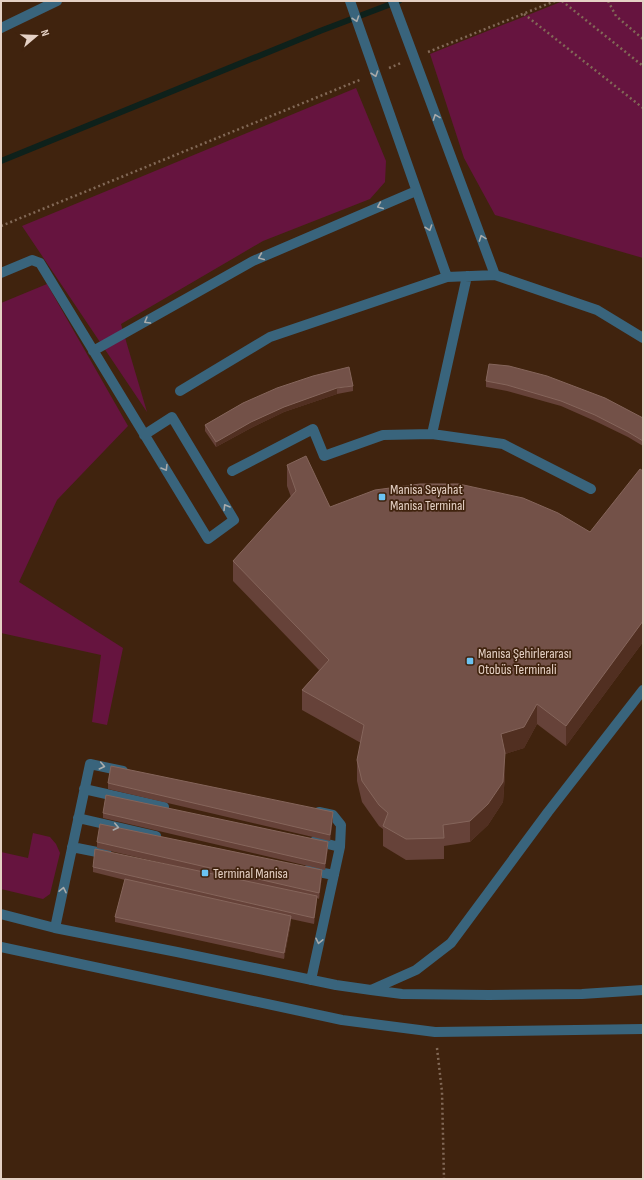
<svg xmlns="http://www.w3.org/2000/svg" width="644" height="1180" font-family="'Sofia Sans Condensed',sans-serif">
	<rect width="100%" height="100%" fill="#40230e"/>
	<path fill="#66143f" d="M563,1h80v257l-148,-43 -31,-57 -34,-104z
		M356,88l30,73 -1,21 -15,17 -107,42 -142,83 26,88 -125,-186z
		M47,284l81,142 -71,74 -38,82 104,66 -16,77 -15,-3 9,-67 -100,-22v-330z
		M33,833l17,4 6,7 4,9 -10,41 -7,5 -42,-10v-37l27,6z"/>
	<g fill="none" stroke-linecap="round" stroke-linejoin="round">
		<path stroke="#0e211b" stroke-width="6" d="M1,161l319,-130 79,-30"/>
		<path stroke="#826957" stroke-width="2.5" stroke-dasharray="2 3" stroke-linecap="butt" d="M562,1l81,65
			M608,1l8,15 27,23
			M524,14l119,94
			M428,52l127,-51
			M389,68l12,-5
			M1,226l361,-147
			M437,1048l5,44 2,87"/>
		<path stroke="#39647c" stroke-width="10" d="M350,1l97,276
			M393,1l102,274
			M1,28l56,-27
			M1,273l31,-13 8,3 168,276 26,-19 -62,-103 -28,18
			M93,351l160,-90 163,-70
			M180,391l90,-54 177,-60 48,-2 102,35 46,28
			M432,434l35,-158
			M232,471l81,-42 11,27 59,-21 49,-1 71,10 88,45
			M84,789l80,18
			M78,818l78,18
			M315,841l25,6
			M72,847l35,7
			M308,870l26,5
			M1,914l54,14 122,24 159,33 35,5 31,4 87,1 93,-1 61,-4
			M55,928l35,-164 33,7
			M1,947l341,73 93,12 208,-3
			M311,980l29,-133 1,-22 -8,-10 -14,-3
			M371,990l45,-20 35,-27 97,-131 95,-122"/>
	</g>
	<path fill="#664239" d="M489,364l154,54v28l-15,-9 -33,-16 -34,-15 -54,-15 -21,-4v-6z
		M353,386v5l-16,3 -53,18 -33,16 -35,19 -11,-16v-6l38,-22z
		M287,465l43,42 260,25 53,-61v171l-77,104 -29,-22 -13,24 -19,6v20l-2,28 -15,23 -18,17 -26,4v13l-38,1 -23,-14v-17l-4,-3 -17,-24 -5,-21v-21l4,-17 -59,-33v-20l17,-20 -86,-89v-20l58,-64 -4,-11z
		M108,783l225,35 -3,23 -222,-52z
		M103,813l225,34 -3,23 -222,-52z
		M97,842l225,34 -3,23 -2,-1 -3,26 -23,-5v3l-7,37 -169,-37v-5l10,-37 -32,-8v-5l104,4 -100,-23z"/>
	<path fill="#512f21" d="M337,388v6l-53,18 -33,16 -35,19v-5l35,-20 33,-15z
		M643,621v21l-77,104v-20z
		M537,704v20l-13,24 -19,6v20l-2,28 -15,23 -18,17v-21l31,-87z
		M333,812v6l-3,23v-6z
		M328,842v5l-3,23v-6z
		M322,870v6l-3,23v-6z
		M317,896v5l-3,23v-6z
		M291,916v6l-7,37v-6z"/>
	<path fill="#735148" stroke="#85655b" d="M489,364l20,2 38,10 58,22 38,20v23l-15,-9 -33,-17 -34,-14 -54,-16 -21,-4z
		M349,367l4,19 -16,2 -53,19 -33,15 -35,20 -11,-17 38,-22 34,-15 36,-12z
		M306,456l24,51 45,-17 45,-6h39l64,14 35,15 32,19 50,-63 3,2v150l-77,105 -29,-22 -13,23 -23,7 4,19 -2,29 -15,22 -18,17 -27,4 1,13 -38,1 -23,-13 5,-13 -9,-8 -17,-24 -5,-21 7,-35 -62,-35 27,-30 -96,-99 63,-70 -9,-26z
		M111,766l222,46 -3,23 -222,-52z
		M106,795l222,47 -3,22 -222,-51z
		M100,824l222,46 -3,23 -222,-51z
		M95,849l222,47 -3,22 -221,-51z
		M125,879l166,37 -7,37 -169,-36z"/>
	<defs><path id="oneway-chevron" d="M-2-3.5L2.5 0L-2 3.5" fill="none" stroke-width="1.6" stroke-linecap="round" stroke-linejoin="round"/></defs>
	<g stroke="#a9abab">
		<use href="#oneway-chevron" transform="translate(356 19) rotate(71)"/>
		<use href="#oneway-chevron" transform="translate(375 74) rotate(71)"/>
		<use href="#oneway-chevron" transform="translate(436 117) rotate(-110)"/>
		<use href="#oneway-chevron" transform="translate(380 206) rotate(157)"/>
		<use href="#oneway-chevron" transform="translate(429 228) rotate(71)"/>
		<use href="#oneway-chevron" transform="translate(482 238) rotate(-110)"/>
		<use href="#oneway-chevron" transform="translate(261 257) rotate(157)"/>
		<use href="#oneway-chevron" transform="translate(147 321) rotate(150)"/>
		<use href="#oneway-chevron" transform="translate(165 468) rotate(59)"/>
		<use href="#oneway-chevron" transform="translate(226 507) rotate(-121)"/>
		<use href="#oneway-chevron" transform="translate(102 766) rotate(12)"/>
		<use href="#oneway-chevron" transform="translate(116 827) rotate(13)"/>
		<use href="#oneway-chevron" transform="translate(63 890) rotate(-78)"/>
		<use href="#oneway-chevron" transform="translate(319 941) rotate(102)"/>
	</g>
	<g fill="#6bc3f2" stroke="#40230e" stroke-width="1.5">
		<rect x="378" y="493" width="8" height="8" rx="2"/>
		<rect x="466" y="657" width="8" height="8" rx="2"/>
		<rect x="201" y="869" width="8" height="8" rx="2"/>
	</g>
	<g text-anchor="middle" stroke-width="3.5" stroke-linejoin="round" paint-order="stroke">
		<g font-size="14" fill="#e5d1c5" stroke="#40230e" text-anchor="start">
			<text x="390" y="494">Manisa Seyahat<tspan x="390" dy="16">Manisa Terminal</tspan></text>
			<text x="478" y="658">Manisa Şehirlerarası<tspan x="478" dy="16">Otobüs Terminali</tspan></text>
			<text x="213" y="878">Terminal Manisa</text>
		</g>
	</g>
	<rect width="644" height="1180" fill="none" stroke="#e5d1c5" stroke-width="4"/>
	<g transform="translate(36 36) rotate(71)" stroke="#40230e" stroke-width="3" paint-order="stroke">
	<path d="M0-3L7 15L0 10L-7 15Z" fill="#e5d1c5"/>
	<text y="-6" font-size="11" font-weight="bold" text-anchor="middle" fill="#e5d1c5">N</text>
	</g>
</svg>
